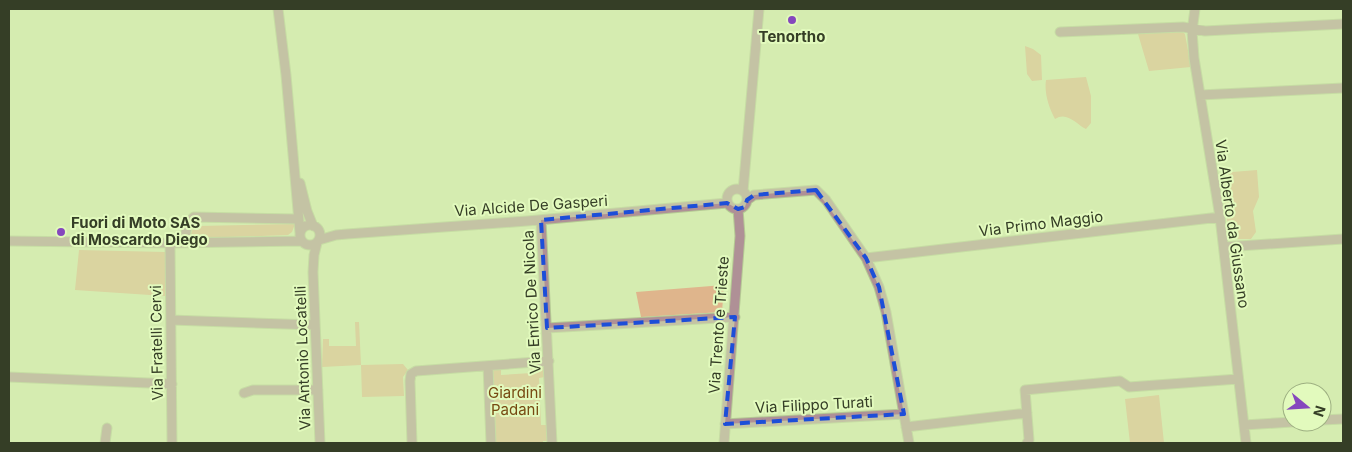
<svg xmlns="http://www.w3.org/2000/svg" width="1352" height="452" font-family="Inter,sans-serif">
	<rect width="100%" height="100%" fill="#d5ecb0"/>
	<path fill="#dfb58c" d="M1181,30l4,4 6,33 -42,4 -11,-37z
		M1025,46l8,3 8,6 1,25 -10,1 -5,-7z
		M1086,77l5,19v27l-5,6c-10,-5 -19,-18 -31,-10 -6,-11 -11,-26 -9,-39z
		M1257,170l2,27 -6,14 3,21 -5,7h-21l-10,-66z
		M295,224l-3,8 -4,3 -90,3 -5,-1 -2,-3 2,-6 5,-2z
		M79,250l86,2v44l-90,-6z
		M724,285l-2,27 -81,5 -5,-25z
		M355,322h4l2,43 42,-1 5,6 -5,7 1,19 -42,1 -1,-32 -39,2 1,-28h6v7h27z
		M531,366h10l3,3 1,8 -6,1 2,47h6v16h-4v2h-50l-1,-75h9v7l30,-2z
		M1159,395l5,48h-34l-5,-44z"/>
	<g fill="none" stroke-linecap="round" stroke-linejoin="round">
		<defs>
			<path id="minor" d="M278,9l8,66 14,158
				M1195,9l-3,22 2,27 26,159 26,226
				M1060,32l123,-5 22,4 138,-7
				M1200,95l143,-7
				M300,183l7,28 6,15
				M727 199a10 10 0 1 1 20 0a10 10 0 1 1-20 0Z
				M743,191l16,-182
				M747,200l7,-5 62,-5 10,10 40,58 13,29 7,25 23,131
				M541,220l11,223
				M300 235a10 10 0 1 1 20 0a10 10 0 1 1-20 0Z
				M319,240l17,-5 11,-1 180,-13 200,-18
				M9,241l161,2 132,-2
				M186,242c-1,-10 0,-18 8,-25l104,2
				M170,243l2,200
				M317,243l-3,12 -1,17 7,171
				M1224,247l119,-8
				M866,258l354,-41
				M171,320l144,5
				M547,328l188,-11
				M488,366l3,77
				M9,377l163,7
				M244,393l9,-3h65
				M1322,420l21,-1
				M725,424l179,-10
				M1244,425l48,-3
				M906,427l121,-14
				M105,443l2,-15
				M412,443l-2,-62 1,-7 5,-3 133,-10
				M724,443l16,-207 -2,-27
				M1027,443l2,-3 -4,-50 95,-9 9,6 109,-8"/>
		</defs>
		<use href="#minor" stroke="#b5c994" stroke-width="11"/>
		<use href="#minor" stroke="#af9096" stroke-width="9"/>
	</g>
	<path d="M0 0H1352V452H0ZM816,190l50,68 13,29 25,127 -179,10 10,-107 -188,11 -6,-108 186,-17 11,6 7,-2 2,-7 7,-5z" fill="#d5ecb0" fill-opacity=".55" fill-rule="evenodd"/>
	<path fill="none" stroke="#1d4ed8" stroke-width="4" stroke-dasharray="10 6" stroke-linejoin="round" d="M816,190l50,68 13,29 25,127 -179,10 10,-107 -188,11 -6,-108 186,-17 11,6 7,-2 2,-7 7,-5z"/>
	<g fill="#8547bd" stroke="#e2fabd" stroke-width="2">
		<circle cx="792" cy="20" r="5"/>
		<circle cx="61" cy="232" r="5"/>
	</g>
	<g text-anchor="middle" stroke-width="4" stroke-linejoin="round" paint-order="stroke">
		<g font-size="15" font-weight="bold" fill="#353e26" stroke="#e2fabd">
			<text x="792" y="42">Tenortho</text>
			<text x="71" y="228" text-anchor="start">Fuori di Moto SAS<tspan x="71" dy="17">di Moscardo Diego</tspan></text>
		</g>
		<g font-size="15" fill="#353e26" stroke="#e2fabd">
			<text transform="translate(531 206) rotate(-4)" y="5">Via Alcide De Gasperi</text>
			<text transform="translate(1041 224) rotate(-7)" y="5">Via Primo Maggio</text>
			<text transform="translate(1232 224) rotate(82)" y="5">Via Alberto da Giussano</text>
			<text transform="translate(532 302) rotate(-93)" y="5">Via Enrico De Nicola</text>
			<text transform="translate(719 325) rotate(-86)" y="5">Via Trento e Trieste</text>
			<text transform="translate(157 343) rotate(-91)" y="5">Via Fratelli Cervi</text>
			<text transform="translate(303 358) rotate(-92)" y="5">Via Antonio Locatelli</text>
			<text transform="translate(814 405) rotate(-3)" y="5">Via Filippo Turati</text>
		</g>
		<g font-size="15" fill="#774912" stroke="#e2fabd">
			<text x="515" y="398">Giardini<tspan x="515" dy="17">Padani</tspan></text>
		</g>
	</g>
	<rect width="1352" height="452" fill="none" stroke="#353e26" stroke-width="20"/>
	<g transform="translate(1307 407) rotate(108)"><circle r="24" fill="#e2fabd" stroke="#9daf81"/>
	<path d="M0-4L9 19L0 12L-9 19Z" fill="#8547bd"/>
	<text y="-8" font-size="14" font-weight="bold" text-anchor="middle" fill="#353e26">N</text>
	</g>
</svg>
